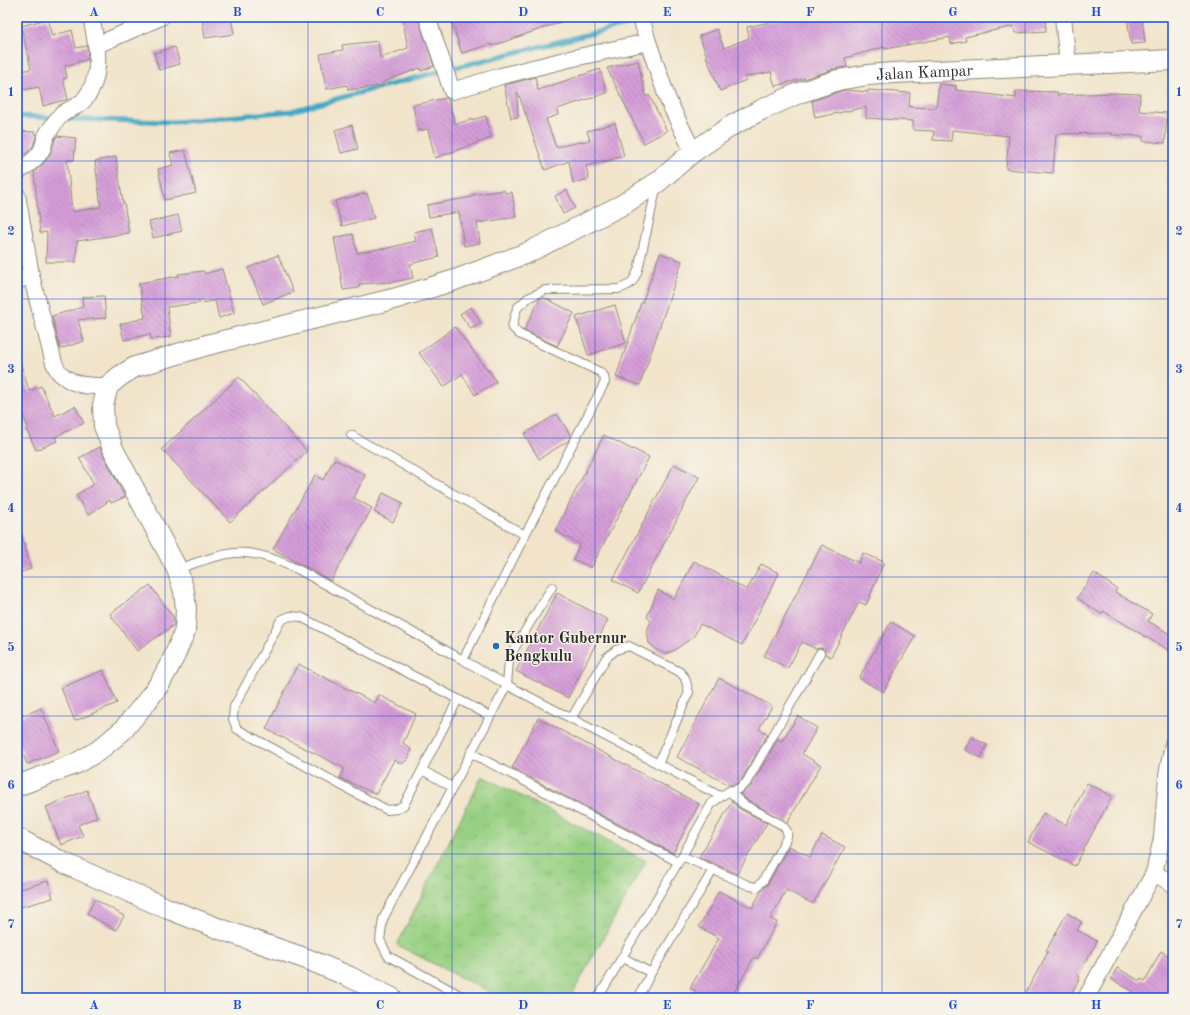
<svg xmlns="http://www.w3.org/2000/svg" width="1190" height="1015" font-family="'Old Standard TT',serif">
	<defs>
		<pattern id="grass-tufts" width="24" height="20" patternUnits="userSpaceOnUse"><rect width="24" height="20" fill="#98d083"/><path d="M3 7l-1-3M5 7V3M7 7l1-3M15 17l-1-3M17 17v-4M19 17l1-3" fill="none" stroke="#83b371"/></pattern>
		<pattern id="building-back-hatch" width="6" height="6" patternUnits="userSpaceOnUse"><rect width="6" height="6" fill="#d59dd9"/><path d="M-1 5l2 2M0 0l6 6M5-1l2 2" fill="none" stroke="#ad80b0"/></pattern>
	</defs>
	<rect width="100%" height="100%" fill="#f7f3e8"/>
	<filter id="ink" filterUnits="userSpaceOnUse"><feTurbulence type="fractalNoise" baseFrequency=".025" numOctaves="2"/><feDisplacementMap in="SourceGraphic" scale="8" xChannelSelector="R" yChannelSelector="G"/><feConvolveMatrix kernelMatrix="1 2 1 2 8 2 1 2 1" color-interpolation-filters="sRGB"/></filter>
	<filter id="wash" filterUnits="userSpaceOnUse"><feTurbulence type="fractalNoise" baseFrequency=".012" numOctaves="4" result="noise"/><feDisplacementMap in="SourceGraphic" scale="16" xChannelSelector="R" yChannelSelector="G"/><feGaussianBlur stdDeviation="0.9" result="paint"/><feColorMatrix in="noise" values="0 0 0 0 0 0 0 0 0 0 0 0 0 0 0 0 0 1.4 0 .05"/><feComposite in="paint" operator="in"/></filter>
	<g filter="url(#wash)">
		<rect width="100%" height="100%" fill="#f1e4ca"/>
		<path fill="url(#grass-tufts)" stroke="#627e57" d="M482,776l164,85 -76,137h-69l-104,-53z"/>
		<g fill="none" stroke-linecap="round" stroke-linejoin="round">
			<path stroke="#43a8c3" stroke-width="5" d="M17,116l37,2
				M64,119l110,3 117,-11 154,-41 213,-53"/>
		</g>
		<g id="blocks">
			<path fill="url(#building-back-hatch)" d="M202,17h29l3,17 -29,4z
				M402,17h16l16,49 -13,5 -1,-3 -37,14v4l-35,4 -1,-5 -21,4 -6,-35 23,-4 -1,-5 36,-4 2,17 28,-10z
				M450,17h119v2l-77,27 -1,-2 -29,9z
				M783,17h262l1,14 -31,2 -1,-7 -49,11 1,4 -15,3 -1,-7 -65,12 -1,-2 -39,11 2,9 -13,2 -28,9 -31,8 -4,-14 -27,5 2,3 -26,11 -14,-35h1l-8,-20 18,-7 7,19 25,-10 -2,-11 37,-8z
				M1127,17h15l3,26 -14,1z
				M47,19l5,17 20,-6 4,18 11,-2 1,13 -23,7 2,12 -4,1 5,20 -25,7 -4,-19 -22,4v-19l14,-3 -10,-43z
				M175,47l5,17 -21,6 -5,-17z
				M638,61l8,36 3,-2 18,36 -23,12 -37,-75z
				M600,69l7,24 -50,16 1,6 -12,4 10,28 34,-7 -3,-9 28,-8 9,33 -38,10 3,13 -16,4 -4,-22 -24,9 -27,-78h-1l1,25 -7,1 -7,-33 31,-8 3,13z
				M939,84l17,2v4l60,8v-7l41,1v3l57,-2 26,1 -1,17 28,2 -2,30 -22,-2v-5l-31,-1v-2l-56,1 -3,39 -47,-4 3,-33 -57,-6 -1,11 -18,-1 1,-9 -21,-1v-9l-47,-3v-11l-51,11 -3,-17 29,-10 5,-1 22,2v-2l42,3 -1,14 27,1z
				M446,98l2,1 7,25 31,-8 5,22 -56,20 -7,-29 -10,2 -5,-26z
				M352,125l6,24 -17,4 -6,-23z
				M17,131l18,1v2h2l-4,12 -7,8h-9z
				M57,136l19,2 -2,22h-7l5,52 29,-5 -6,-46 21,-4 7,46h1l5,30 -52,8 -1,21h-30l1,-30 -7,1 -6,-61 9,-8 6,-8 6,-17z
				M185,150l11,43 -31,7 -7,-31 15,-4 -3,-12z
				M504,190l1,3 7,-1 4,25 -39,6 3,20 -16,3 -5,-34 -30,5 -2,-12 45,-8v-2z
				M567,190l8,18 -12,6 -8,-18z
				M367,193l7,25 -32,8 -7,-25z
				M178,215l4,16 -29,7 -4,-16z
				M432,228l7,29 -29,7 3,14 -20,4 -34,2v4l-16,2 -4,-26 -5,-26 19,-4 4,19 26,-5 1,1 32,-8 -2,-9z
				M660,253l22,8 -42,124 -24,-8 25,-74h1z
				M278,255l15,37 -30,12 -15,-36z
				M222,269l12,44 -15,5 -4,-17 -48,6 4,30 -20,2 -1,-5 -26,6 -4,-16 25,-6 -6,-35 40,-7 -1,-2 26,-3v3z
				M104,296l2,22 -28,2 6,21 -24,8 -8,-33 31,-9 -1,-10z
				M543,297l31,16 -17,33 -33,-16 16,-32z
				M615,305l11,38 -38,12 -12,-38z
				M471,307l10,16 -10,6 -11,-15z
				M455,327l33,44 1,-1 7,12 -21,13 -13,-21 -18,13 -25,-34z
				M20,361l9,30 12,-5 14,30 20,-10 9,17 -29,14 2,4 -21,9 -10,-22 2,-1 -11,-24v-41z
				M239,377l68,74 -77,71 -68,-73z
				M557,414l14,22 -3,5 -29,18 -15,-25z
				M604,435l29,15v-1l16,8 -58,111 -18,-9 7,-15 -25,-13z
				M100,447l4,9 21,41 -14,6 -1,-3 -22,15 -12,-20 18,-11 -15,-26z
				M334,459l31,16 -11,23 18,10 -41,73 -58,-32 42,-74 8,5z
				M674,464l25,13 -61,116 -25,-13z
				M383,493l20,10 -10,19 -19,-10z
				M21,532l10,37 -14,4v-40z
				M822,545l37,18 4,-10 21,9 -18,43 -7,-3 -28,55 -6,-3v-3l-3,-3h-2l-4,1 -14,-7 -14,26 -24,-12z
				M694,561l53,29 14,-26 18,9 -37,72 -42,-21 -6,12 -19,14 -10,4 -8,-4 -8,-7 -2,-12 4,-10 -4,-4 11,-27 16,9z
				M1094,573l23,16 -2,3 37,22 -4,7 25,15v17l-70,-42 -2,3 -24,-16z
				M150,585l24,33v7l-37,26 -27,-37z
				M557,593l51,27 -40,78 -52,-27z
				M891,622l24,14 -32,56 -24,-14z
				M298,664l77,39 4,-8 37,19 -13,29 8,6 -3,10 -6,5 -8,-4 -18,34 -36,-16 4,-10 -78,-39z
				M103,670l14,33 -42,18 -14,-33z
				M719,678l53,28 -13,23 9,5 -26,45 -6,5 -7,1 -52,-28z
				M41,708l18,43 -32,13 -10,-25v-21z
				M798,716l19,12 -15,26 19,11 -34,58 -41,-24 -6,-5 11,-8 27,-47 4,2z
				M538,718l161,86 -26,49 -161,-85z
				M971,737l16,8 -6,13 -16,-8z
				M1087,783l25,13 -37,70 -47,-24 15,-29 23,12z
				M87,790l10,27 -19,8 5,11 -22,9 -15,-38z
				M732,802l8,7 27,14 -30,51 -38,-17z
				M822,835l23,12 -32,57 -27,-14 -16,29 7,3 -20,37 -3,-2 -23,41h-39l4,-7 -6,-3 29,-50 -20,-11 20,-36 33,17 10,-18 6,-6 21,-38 21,11z
				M48,881l5,17 -36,10v-18z
				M95,899l29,17 -8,14 -29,-16z
				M1067,913l15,9 -5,8 20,11 -19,35 2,1 -11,21h-32l-11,-6 22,-40 -2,-1z
				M1161,951l12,7v40h-42l3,-6 -23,-13 6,-11 23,13 1,-2 4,2z"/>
		</g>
	</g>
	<g filter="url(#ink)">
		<use href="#blocks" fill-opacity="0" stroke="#8e887a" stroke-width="1"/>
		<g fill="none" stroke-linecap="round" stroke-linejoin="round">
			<defs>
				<path id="service" d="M657,185l-19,85c-5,13 -7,15 -20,19l-73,1 -17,8 -11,10 -5,19 7,7 81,38 4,4 1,6 -80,153 -62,125 44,25 213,111
					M351,435l174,100
					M177,569c19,-6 38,-14 58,-16 23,-2 45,8 66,18l162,89
					M571,719l35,-61 10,-8 13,-4 51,26 5,6 4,14 -31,72
					M471,753l207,109
					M422,770l-18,35 -7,4 -10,1 -150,-81 -4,-10 1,-12 47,-87 9,-4 11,1 189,99
					M452,787l-30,-17 36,-71
					M682,856l68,30 7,1 6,-6 22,-40c4,-7 3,-10 -3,-16l-39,-21 -14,-13
					M622,957l29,16 -13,25
					M651,973l62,-103
					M465,998l-77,-42 -8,-16 3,-21 124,-234 2,-25 5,-11 38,-62
					M598,998l84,-142 30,-53 17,-12 9,-2 8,-6 74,-130"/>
				<path id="minor" d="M427,17l25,74 49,-15 68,-17 79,-17
					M641,17l7,25 20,58 25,52
					M1063,17l5,47
					M97,45l64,-28
					M17,172c10,-6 22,-14 26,-25 2,-7 2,-12 7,-17 3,-5 7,-11 11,-15 7,-6 17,-8 23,-15 20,-24 13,-56 7,-83
					M17,195l14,80 23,88c2,4 4,9 7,11 14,13 30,12 47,12
					M17,281l14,-6
					M1154,873l19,11
					M1086,998l68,-125 8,-35 5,-63 6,-31"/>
				<g id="tertiary">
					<path id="s1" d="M17,786l58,-22 23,-13 25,-21 24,-29 13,-18 14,-26 11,-26 1,-22 -2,-18 -7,-22 -63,-118 -10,-25 -1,-21 5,-19 12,-10 15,-9 72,-22 190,-47 58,-18 72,-27 95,-48 36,-23 35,-30 38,-26 30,-16 38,-17 39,-13 30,-5 25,-2 280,-13"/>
					<path d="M17,838l47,25 102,45 54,21 87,30 43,18 42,21"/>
				</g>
			</defs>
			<use href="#service" stroke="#8e887a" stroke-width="10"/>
			<use href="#minor" stroke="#8e887a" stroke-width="18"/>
			<use href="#tertiary" stroke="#8e887a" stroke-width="22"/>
			<use href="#service" stroke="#fff" stroke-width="8"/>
			<use href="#minor" stroke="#fff" stroke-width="16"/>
			<use href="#tertiary" stroke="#fff" stroke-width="20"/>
		</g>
	</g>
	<path fill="none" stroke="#1d4ed8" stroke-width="1" stroke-opacity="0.55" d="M165,17v981M308,17v981M452,17v981M595,17v981M738,17v981M882,17v981M1025,17v981M17,161h1156M17,299h1156M17,438h1156M17,577h1156M17,716h1156M17,854h1156"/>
	<circle fill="#1f6fb2" stroke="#f7f3e8" stroke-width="1.5" cx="496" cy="646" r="4"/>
	<g text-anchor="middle" stroke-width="3" stroke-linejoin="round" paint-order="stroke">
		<g font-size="16" fill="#2b2b2b" stroke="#f7f3e8">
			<text dy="6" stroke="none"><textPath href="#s1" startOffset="1390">Jalan Kampar</textPath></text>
		</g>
		<g font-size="16" font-weight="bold" fill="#2b2b2b" stroke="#f7f3e8" text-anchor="start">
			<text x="504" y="643">Kantor Gubernur<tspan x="504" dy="18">Bengkulu</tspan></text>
		</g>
	</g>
	<rect width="1190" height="1015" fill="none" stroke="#f7f3e8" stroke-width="44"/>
	<rect x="22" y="22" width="1146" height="971" fill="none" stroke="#1d4ed8" stroke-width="1.5"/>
	<g font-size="13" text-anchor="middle" font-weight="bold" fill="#1d4ed8">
		<text x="94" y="16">A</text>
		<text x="237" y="16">B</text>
		<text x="380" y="16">C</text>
		<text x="523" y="16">D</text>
		<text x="667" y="16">E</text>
		<text x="810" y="16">F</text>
		<text x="953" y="16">G</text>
		<text x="1096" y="16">H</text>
		<text x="11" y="96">1</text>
		<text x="1179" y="96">1</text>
		<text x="11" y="235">2</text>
		<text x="1179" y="235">2</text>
		<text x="11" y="373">3</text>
		<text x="1179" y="373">3</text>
		<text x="11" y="512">4</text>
		<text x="1179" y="512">4</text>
		<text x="11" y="651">5</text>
		<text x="1179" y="651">5</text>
		<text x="11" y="789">6</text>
		<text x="1179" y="789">6</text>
		<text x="11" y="928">7</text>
		<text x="1179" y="928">7</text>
		<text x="94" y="1009">A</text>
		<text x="237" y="1009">B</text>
		<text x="380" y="1009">C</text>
		<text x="523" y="1009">D</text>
		<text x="667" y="1009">E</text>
		<text x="810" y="1009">F</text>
		<text x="953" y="1009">G</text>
		<text x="1096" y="1009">H</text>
	</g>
</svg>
